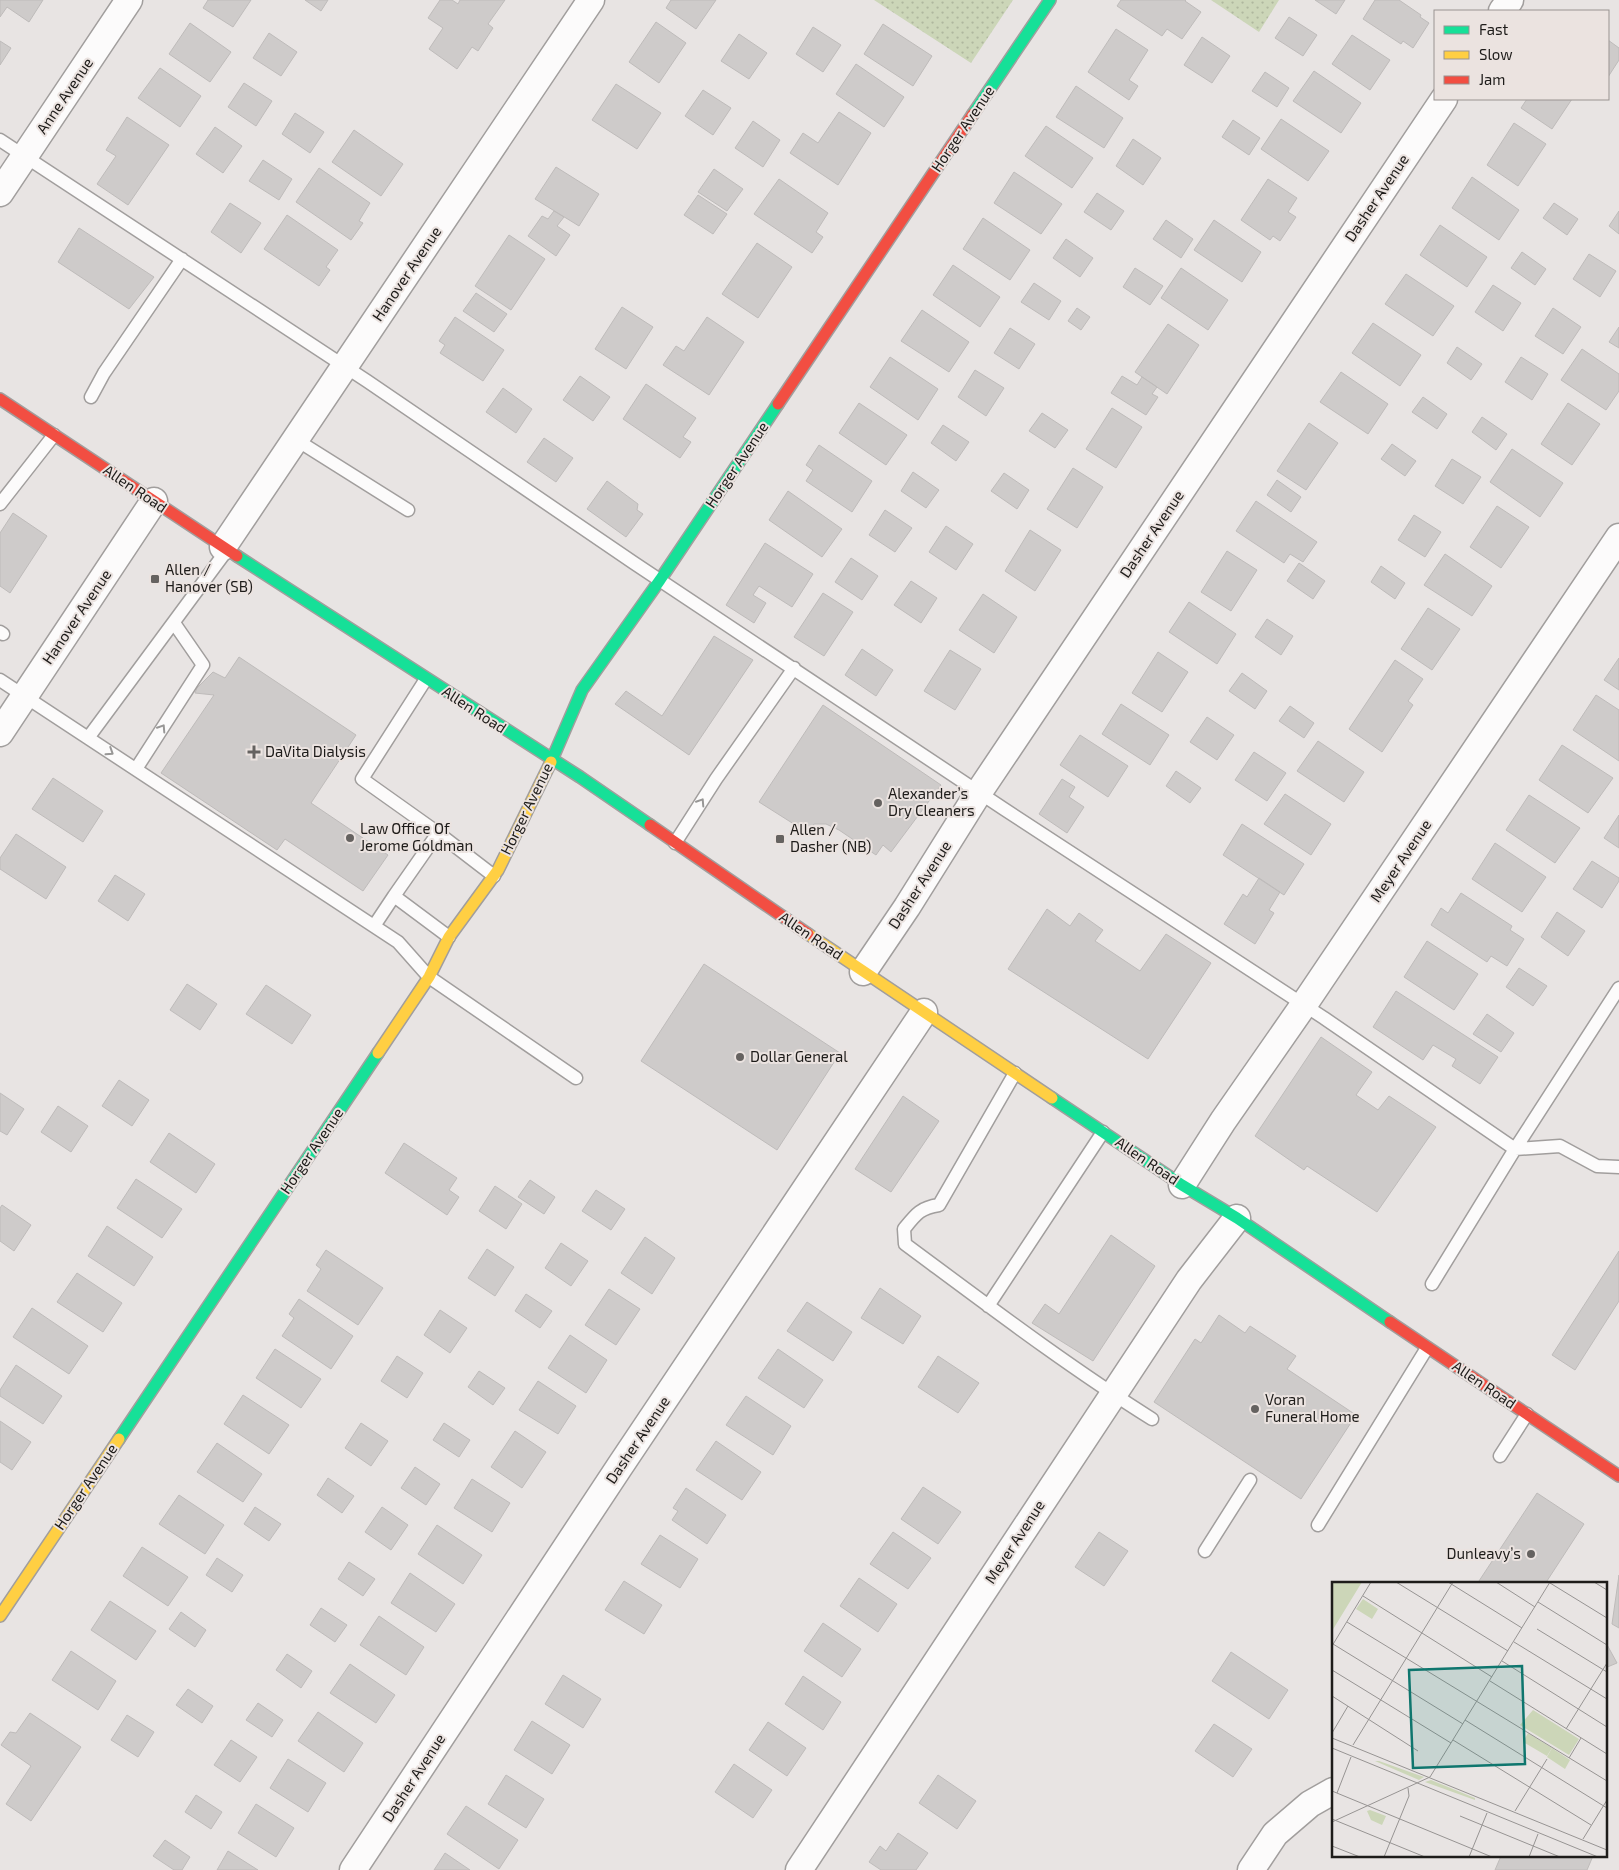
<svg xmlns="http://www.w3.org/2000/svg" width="1619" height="1870" font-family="'Exo 2',sans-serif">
	<defs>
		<pattern id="grass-dots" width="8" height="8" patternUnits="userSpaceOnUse" patternTransform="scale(1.25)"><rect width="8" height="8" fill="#ccd6b8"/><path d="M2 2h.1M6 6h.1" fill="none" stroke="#afb79e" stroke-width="1.8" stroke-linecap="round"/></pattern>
	</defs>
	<rect width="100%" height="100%" fill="#e8e4e3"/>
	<path fill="url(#grass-dots)" d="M874,0h139l-42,63z
		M1211,0h68l-20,32z"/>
	<path fill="#cecbca" stroke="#bebbba" d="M0,0h43l-14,22 -22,-15 -7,10z
		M208,0h43l-18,27 -30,-19z
		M305,0h23l-7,11z
		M440,0h12l6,4 2,-4h45l-17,24 5,4 -15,23 -6,-4 -15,22 -28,-20 14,-21 -15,-10z
		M671,0h45l-20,29 -30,-21z
		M1121,0h65l-1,1 16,11 -19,27 -15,-10 -5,7 -45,-30z
		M1315,0h30l-9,14z
		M1375,0h24l22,15 -1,2 9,6 -16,25 -10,-7 -2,3 -38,-25z
		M1289,17l28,18 -14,21 -28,-18z
		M656,22l30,21 -27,40 -30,-21z
		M190,23l41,29 -21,30 -41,-28z
		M883,24l49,32 -19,30 -49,-32z
		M813,27l28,18 -18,27 -27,-18z
		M1116,29l32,21 -19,30 9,6 -9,14 -41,-28z
		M269,33l28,19 -16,24 -28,-18z
		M739,34l28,19 -18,26 -28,-18z
		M1352,35l38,25 -20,30 -38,-26z
		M1202,37l28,19 -18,27 -28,-18z
		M1608,40l11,8v12l-11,17z
		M0,41l11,7 -11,17z
		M856,64l48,33 -20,30 -48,-33z
		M160,68l41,28 -21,31 -42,-29z
		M1314,71l47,32 -20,30 -48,-32z
		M1265,72l24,16 -12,19 -25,-16z
		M244,83l28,18 -16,25 -28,-19z
		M616,84l45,29 -24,36 -45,-29z
		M1076,86l47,32 -19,30 -48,-31z
		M703,90l28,18 -18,27 -28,-19z
		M1527,99h45l-20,30 -31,-21z
		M839,112l32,21 -33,52 -48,-32 13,-20 15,10z
		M295,113l29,19 -14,21 -28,-19z
		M127,117l42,28 -41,60 -31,-21 19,-28 -10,-6z
		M1281,119l48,32 -21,30 -47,-32z
		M1233,120l27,18 -11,17 -27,-18z
		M753,121l27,19 -17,27 -28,-19z
		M1514,123l32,21 -28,42 -31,-21z
		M1046,126l47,32 -21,30 -47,-32z
		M215,127l27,19 -19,27 -27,-19z
		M354,130l49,34 -22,32 -49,-34z
		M1133,139l28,19 -18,27 -27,-19z
		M263,160l29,19 -13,21 -30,-19z
		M556,167l43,27 -20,32 -44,-27z
		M319,168l51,35 -11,18 4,2 -12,17 -55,-38z
		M714,169l29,20 -16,22 -29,-19z
		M1014,172l48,32 -21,30 -47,-31z
		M1472,177l47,33 -20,30 -47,-32z
		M779,179l49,34 -12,19 7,5 -11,16 -58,-39z
		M1268,179l29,19 -9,14 8,5 -16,24 -7,-5 -3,4 -29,-20z
		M1097,193l27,18 -13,19 -27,-18z
		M698,195l29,19 -14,20 -29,-19z
		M230,203l31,20 -20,30 -30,-21z
		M1554,203l24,16 -11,16 -24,-17z
		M554,211l10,6 -7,9 13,9 -14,21 -28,-20 14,-20 6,3z
		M1619,211v23l-10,-8z
		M287,215l51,35 -12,17 4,3 -11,16 -55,-37z
		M983,218l47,32 -20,30 -47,-31z
		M1166,220l27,19 -12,19 -28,-19z
		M1214,220l47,32 -19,30 -48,-32z
		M1440,225l47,32 -20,30 -47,-32z
		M79,228l75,49 -25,32 -71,-47z
		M509,235l36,24 -34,51 -36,-24z
		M1066,239l27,19 -13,19 -27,-19z
		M757,243l35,24 -34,51 -36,-24z
		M1522,252l24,17 -11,16 -24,-17z
		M1589,254l27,17 -16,26 -27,-18z
		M953,265l47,32 -20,30 -47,-32z
		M1135,268l28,18 -13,19 -27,-18z
		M1181,268l47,32 -20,30 -47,-32z
		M1406,274l48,32 -21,30 -48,-32z
		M1034,283l27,18 -12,19 -28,-18z
		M1493,285l28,18 -18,28 -28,-19z
		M476,293l31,21 -13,18 -31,-21z
		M622,307l31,20 -27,42 -31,-20z
		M1077,308l13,9 -9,13 -13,-9z
		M1553,308l28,19 -18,27 -28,-18z
		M922,310l47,32 -20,30 -48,-31z
		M455,317l49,33 -21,31 -43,-28 5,-8 -6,-4z
		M707,317l37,25 -35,53 -46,-30 13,-19 8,5z
		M1373,323l48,32 -21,31 -48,-33z
		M1168,324l31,21 -32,49 -32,-22z
		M1619,327v21l-10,-6z
		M1010,328l25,16 -16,25 -25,-16z
		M1457,347l25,17 -11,16 -24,-17z
		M1582,349l37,25v17l-13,19 -45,-30z
		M890,357l48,32 -20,31 -48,-33z
		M1521,357l27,17 -16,26 -27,-18z
		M975,370l29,18 -18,28 -28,-19z
		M1341,372l47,32 -20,30 -48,-32z
		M580,376l30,21 -17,24 -30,-21z
		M1122,376l15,9 5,-8 15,10 -5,7 6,3 -12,18 -35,-22z
		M646,384l50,34 -13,19 8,5 -11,16 -57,-39z
		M503,388l29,21 -16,24 -30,-21z
		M1423,397l24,17 -10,15 -25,-17z
		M859,403l48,32 -21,30 -47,-32z
		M1568,403l32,21 -28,41 -31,-21z
		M1112,408l30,19 -26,41 -30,-19z
		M1042,413l26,17 -13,18 -26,-17z
		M1482,417l25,17 -11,16 -24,-18z
		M1309,423l29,20 -32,47 -29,-19z
		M943,425l26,17 -13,19 -25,-18z
		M544,438l29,20 -17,24 -29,-20z
		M1392,444l24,17 -11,15 -24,-17z
		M819,445l53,36 -20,31 -46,-31 7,-11 -7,-5z
		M1512,449l51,34 -23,34 -50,-35z
		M1452,459l29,18 -18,27 -28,-18z
		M1073,468l30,19 -26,41 -30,-19z
		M913,472l26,18 -13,18 -25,-17z
		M1004,473l25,17 -12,19 -26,-18z
		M1277,480l24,17 -10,15 -24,-17z
		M607,481l31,23 -1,6 6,4 -17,23 -39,-28z
		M788,491l54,38 -20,28 -53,-37z
		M1256,501l61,41 -14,20 -13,-8 -6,9 -48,-32z
		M1497,506l32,21 -28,41 -31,-21z
		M885,510l27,18 -17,24 -26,-17z
		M13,513l34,23 -37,57 -10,-7v-53z
		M1414,515l27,17 -16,25 -27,-17z
		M946,526l27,18 -17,26 -27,-18z
		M1030,530l31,20 -26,41 -30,-20z
		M765,543l48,31 -21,33 -33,-21 -6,9 13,8 -12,20 -28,-18z
		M1227,551l30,19 -26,41 -30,-19z
		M1445,554l47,32 -20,30 -48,-31z
		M851,558l27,18 -16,24 -27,-18z
		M1299,563l26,18 -12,18 -26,-18z
		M1381,566l24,17 -10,16 -24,-17z
		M911,581l26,17 -16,25 -27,-18z
		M823,593l30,19 -29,44 -30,-19z
		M983,594l34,23 -23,36 -35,-23z
		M1189,602l47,32 -19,30 -48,-32z
		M1428,608l32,21 -28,41 -31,-21z
		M1267,619l26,17 -12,19 -26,-18z
		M714,636l39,24 -64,95 -74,-51 11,-13 36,25z
		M862,649l31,21 -17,26 -31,-21z
		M950,650l31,19 -26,41 -31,-19z
		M1158,652l30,20 -26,40 -30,-19z
		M239,657l117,78 -45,68 77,52 -25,36 -78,-52 -8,11 -116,-77 53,-78 -19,-2 2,-5 16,-16 12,6z
		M1619,658v32l-15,-10z
		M1395,660l28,19 -15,22 5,4 -31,47 -33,-23z
		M1242,673l25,18 -12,18 -26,-18z
		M1596,695l23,15v51l-46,-31z
		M1121,704l48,31 -19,30 -48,-31z
		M823,705l118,80 -50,67 -8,-7 -7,10 -37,-25 -13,-6h-12l-6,9 -49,-31z
		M1290,706l24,17 -10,15 -25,-17z
		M1207,717l27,18 -17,25 -27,-18z
		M1080,735l48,31 -20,31 -48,-32z
		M1318,741l46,31 -20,30 -47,-31z
		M1562,745l51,33 -25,35 -49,-33z
		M1254,752l32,21 -19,28 -32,-21z
		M1176,771l25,17 -11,15 -24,-17z
		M53,778l50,33 -20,31 -51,-33z
		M1062,779l13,8 -6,10 15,10 -17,26 -28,-19z
		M1285,794l46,30 -20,31 -47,-31z
		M1529,795l51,33 -25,35 -49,-33z
		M1619,815v33l-15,-10z
		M1242,824l62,40 -20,31 -61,-40z
		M16,834l50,33 -20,32 -46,-30v-11z
		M1495,843l51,34 -24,35 -50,-33z
		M1592,861l27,17v3l-17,27 -29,-19z
		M115,875l30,19 -17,27 -30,-20z
		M1259,878l21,14 -11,18 5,3 -19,31 -31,-20 19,-30 4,3z
		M1461,893l51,33 -2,4 14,9 -17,27 -16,-10 -4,6 -56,-37 10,-17 7,5z
		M1047,909l23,17 9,-13 24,17 -8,11 45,30 26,-37 45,29 -63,96 -140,-90z
		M1557,912l28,19 -17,25 -27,-19z
		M1427,941l51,33 -24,36 -50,-33z
		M704,964l136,89 -63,97 -136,-89z
		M1519,968l28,18 -14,20 -27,-19z
		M187,984l30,20 -17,26 -30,-20z
		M266,985l45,30 -19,29 -46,-30z
		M1396,991l102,66 -18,27 -28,-18 4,-7 -23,-14 -10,15 -50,-33z
		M1487,1014l27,19 -13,19 -28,-18z
		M1321,1037l51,35 -16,23 22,15 11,-14 47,31 -59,85 -70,-46 -3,4 -49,-34z
		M119,1080l30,20 -17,26 -30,-20z
		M0,1093l24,16 -17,26 -7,-4z
		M903,1096l36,25 -48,71 -36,-23z
		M58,1106l30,20 -17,26 -30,-20z
		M169,1133l46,31 -19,29 -46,-31z
		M404,1143l53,35 -8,12 10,7 -12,18 -62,-42z
		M136,1179l46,30 -20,29 -45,-30z
		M530,1180l25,17 -11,17 -26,-17z
		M495,1186l27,18 -16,25 -27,-18z
		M596,1190l29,19 -14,21 -29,-19z
		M2,1205l29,20 -17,26 -14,-10v-33z
		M107,1226l46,31 -19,29 -46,-30z
		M1111,1235l44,31 -62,95 -61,-38 13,-19 14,10z
		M645,1237l30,21 -23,36 -31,-21z
		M561,1243l27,18 -17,25 -26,-18z
		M487,1249l27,18 -19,29 -27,-18z
		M326,1250l57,38 -25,37 -51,-34 14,-22 -5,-4z
		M1619,1251v50l-44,69 -23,-15z
		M77,1273l45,30 -19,29 -46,-30z
		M880,1288l41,28 -18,28 -42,-26z
		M609,1289l31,20 -24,36 -31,-20z
		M526,1294l26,17 -12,17 -25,-17z
		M299,1299l54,37 -22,33 -49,-33 12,-18 -5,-4z
		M807,1302l45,30 -19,29 -46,-30z
		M32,1308l56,38 -19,28 -56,-37z
		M440,1310l27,18 -17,25 -26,-18z
		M1219,1315l26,18 5,-7 46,30 -9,13 69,46 -55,84 -147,-97 41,-63 6,4z
		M570,1335l37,25 -21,33 -38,-25z
		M275,1349l46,30 -20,29 -45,-30z
		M778,1349l45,31 -19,28 -46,-30z
		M397,1356l26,17 -16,25 -26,-17z
		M938,1356l41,27 -21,30 -40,-26z
		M16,1365l46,31 -19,28 -43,-28v-6z
		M479,1371l26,17 -12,17 -25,-18z
		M538,1381l38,25 -18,28 -39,-24z
		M243,1395l46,30 -20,29 -45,-30z
		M746,1396l45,30 -18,29 -47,-30z
		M0,1421l31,21 -19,28 -12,-8z
		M361,1423l27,18 -17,25 -26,-18z
		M444,1423l26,17 -11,17 -26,-17z
		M515,1431l31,21 -24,36 -31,-21z
		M716,1441l45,31 -19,28 -46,-30z
		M217,1443l45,31 -19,28 -46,-30z
		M415,1467l25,17 -14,21 -25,-17z
		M328,1478l26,18 -12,17 -25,-18z
		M472,1479l38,24 -18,29 -38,-24z
		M923,1487l38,25 -23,32 -37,-25z
		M686,1488l40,27 -19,29 -35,-24 6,-9 -5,-3z
		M1537,1493l47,31 -39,60h-68z
		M179,1495l45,30 -19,29 -46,-30z
		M255,1507l26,17 -12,17 -25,-17z
		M382,1507l26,18 -17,25 -26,-18z
		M437,1525l45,30 -19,29 -45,-30z
		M893,1532l38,26 -23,31 -38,-25z
		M1099,1532l29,19 -24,35 -29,-19z
		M660,1535l38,24 -18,29 -39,-24z
		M142,1547l46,30 -20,29 -45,-30z
		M217,1558l26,17 -11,17 -26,-17z
		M349,1562l26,17 -12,17 -25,-17z
		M410,1573l45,31 -19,28 -45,-29z
		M1619,1575v53l-7,-4z
		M859,1578l38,26 -19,28 -38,-26z
		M624,1581l38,24 -18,29 -39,-24z
		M110,1601l46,30 -20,29 -45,-30z
		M321,1608l26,17 -12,17 -25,-17z
		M181,1612l25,18 -11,17 -26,-18z
		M379,1616l45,31 -18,28 -46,-30z
		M823,1623l38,26 -19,28 -38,-26z
		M1605,1641l12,22 -12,5z
		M71,1651l45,30 -18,29 -46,-30z
		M1231,1652l57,38 -19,29 -57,-38z
		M287,1654l25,17 -11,17 -25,-18z
		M350,1664l45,31 -19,28 -46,-30z
		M563,1675l38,24 -18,29 -38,-24z
		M803,1676l38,26 -18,28 -38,-26z
		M188,1689l25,17 -11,17 -26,-18z
		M258,1703l25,17 -11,17 -26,-17z
		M318,1712l45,31 -19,29 -46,-31z
		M30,1713l51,34 -50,74 -25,-17 25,-38 -30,-21 9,-13 6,1z
		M127,1715l27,17 -16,25 -27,-17z
		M532,1721l38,24 -18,29 -38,-24z
		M768,1722l38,26 -19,28 -38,-26z
		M1214,1724l38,25 -19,28 -38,-26z
		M231,1740l26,17 -17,25 -26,-17z
		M288,1759l38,24 -18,29 -38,-24z
		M734,1764l38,26 -19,28 -38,-26z
		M506,1775l38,24 -18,29 -38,-24z
		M938,1775l38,26 -19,28 -38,-26z
		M196,1795l26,17 -11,17 -26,-17z
		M256,1804l38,24 -18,29 -38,-24z
		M466,1806l52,34 -19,29 -52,-35z
		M898,1833l30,20 -12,17h-35l-12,-8 11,-16 6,5z
		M165,1840l25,17 -8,13h-8l-21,-14z
		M228,1851l30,19h-41z
		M445,1853l25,17h-36z
		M1501,1856h92l-6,14h-92z"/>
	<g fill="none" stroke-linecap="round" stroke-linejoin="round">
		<defs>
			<path id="lane" d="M0,140l367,241 267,182 370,246 320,209 191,131 45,-3 37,20 22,1
				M91,397l13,-24 78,-114
				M295,439l113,71
				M0,504l54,-69
				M0,632l3,2
				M426,679l-64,100 76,54
				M0,680l398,262 31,35 147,101
				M88,738l139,-188
				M136,769l67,-104 -29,-42
				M675,843l41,-64 78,-111
				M374,926l20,-30
				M449,937l-55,-41 44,-63 56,43
				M1015,1073l-76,132c-19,3 -23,9 -35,24l1,15c81,60 161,121 247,175
				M1432,1284l83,-135 104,-161
				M988,1306l115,-174
				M1500,1456l27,-42
				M1318,1525l109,-177
				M1205,1551l45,-71"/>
			<path id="street" d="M1502,11l8,-11
				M0,193l129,-193
				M223,547l368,-547
				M0,733l154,-232
				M863,972l44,-65 72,-115 465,-693
				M1182,1185l41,-64 80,-115 316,-469
				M353,1870l267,-404 304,-454
				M799,1870l390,-590 48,-62
				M1251,1870l24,-36 35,-30 23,-13"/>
			<path id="fast" d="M973,114l77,-114
				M237,556l343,221 70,48
				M551,762l31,-72 78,-110 118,-176
				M1052,1098l130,87 55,33 153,104
				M119,1439l259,-386"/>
			<path id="slow" d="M808,934l244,164
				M378,1053l51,-76 20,-40 49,-67 53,-108
				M0,1616l119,-177"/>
			<path id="jam" d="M0,399l237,157
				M778,404l195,-290
				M650,825l158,109
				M1390,1322l229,154"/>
		</defs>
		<use href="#lane" stroke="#a19e9d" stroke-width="15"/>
		<use href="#street" stroke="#a19e9d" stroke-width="29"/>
		<use href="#fast" stroke="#a19e9d" stroke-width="14"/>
		<use href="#slow" stroke="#a19e9d" stroke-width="14"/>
		<use href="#jam" stroke="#a19e9d" stroke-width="14"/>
		<use href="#lane" stroke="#fcfbfb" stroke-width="12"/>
		<use href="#street" stroke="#fcfbfb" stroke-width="26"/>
		<use href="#fast" stroke="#16e098" stroke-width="11"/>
		<use href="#slow" stroke="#ffcf43" stroke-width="11"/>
		<use href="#jam" stroke="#f24e42" stroke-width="11"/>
	</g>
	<defs><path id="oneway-chevron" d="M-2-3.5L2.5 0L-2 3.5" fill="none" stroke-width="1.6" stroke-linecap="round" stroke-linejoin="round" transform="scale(1.25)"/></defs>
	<g stroke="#989796">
		<use href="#oneway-chevron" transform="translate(162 728) rotate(-57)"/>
		<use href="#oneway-chevron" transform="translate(110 752) rotate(33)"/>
		<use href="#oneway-chevron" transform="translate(701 802) rotate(-57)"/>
	</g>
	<g fill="#656260" stroke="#ebe3e0" stroke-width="2">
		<rect x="150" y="574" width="10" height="10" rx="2.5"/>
		<path d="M251.5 744.5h5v5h5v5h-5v5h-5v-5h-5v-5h5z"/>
		<circle cx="878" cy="803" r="5"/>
		<circle cx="350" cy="838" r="5"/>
		<rect x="775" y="834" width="10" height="10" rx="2.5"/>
		<circle cx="740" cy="1057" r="5"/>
		<circle cx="1255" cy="1409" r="5"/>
		<circle cx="1531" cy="1554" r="5"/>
	</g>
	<g text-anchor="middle" stroke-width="4" stroke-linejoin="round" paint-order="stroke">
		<g font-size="15" fill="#1e1c1a" stroke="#ebe3e0">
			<text transform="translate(65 96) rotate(-56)" y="5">Anne Avenue</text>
			<text transform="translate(963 129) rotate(-56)" y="5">Horger Avenue</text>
			<text transform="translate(1377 198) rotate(-56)" y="5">Dasher Avenue</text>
			<text transform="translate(407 274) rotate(-56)" y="5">Hanover Avenue</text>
			<text transform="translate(737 465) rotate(-56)" y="5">Horger Avenue</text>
			<text transform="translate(135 489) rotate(34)" y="5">Allen Road</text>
			<text transform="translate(1152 534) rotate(-56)" y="5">Dasher Avenue</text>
			<text transform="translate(77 617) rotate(-56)" y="5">Hanover Avenue</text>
			<text transform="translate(474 710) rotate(33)" y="5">Allen Road</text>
			<text transform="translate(527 809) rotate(-64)" y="5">Horger Avenue</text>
			<text transform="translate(1401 861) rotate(-56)" y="5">Meyer Avenue</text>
			<text transform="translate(920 885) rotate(-57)" y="5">Dasher Avenue</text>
			<text transform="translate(811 936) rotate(34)" y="5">Allen Road</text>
			<text transform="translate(312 1151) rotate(-56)" y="5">Horger Avenue</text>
			<text transform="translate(1147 1161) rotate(34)" y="5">Allen Road</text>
			<text transform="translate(1484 1385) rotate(34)" y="5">Allen Road</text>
			<text transform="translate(638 1440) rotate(-56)" y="5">Dasher Avenue</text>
			<text transform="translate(86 1487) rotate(-56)" y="5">Horger Avenue</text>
			<text transform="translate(1015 1542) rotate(-57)" y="5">Meyer Avenue</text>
			<text transform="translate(414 1778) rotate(-57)" y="5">Dasher Avenue</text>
		</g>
		<g font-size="15" fill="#1e1c1a" stroke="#ebe3e0" text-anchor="start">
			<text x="165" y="575">Allen /<tspan x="165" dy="17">Hanover (SB)</tspan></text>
			<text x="265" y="757">DaVita Dialysis</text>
			<text x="888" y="799">Alexander’s<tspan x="888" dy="17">Dry Cleaners</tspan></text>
			<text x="360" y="834">Law Office Of<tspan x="360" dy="17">Jerome Goldman</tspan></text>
			<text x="790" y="835">Allen /<tspan x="790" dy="17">Dasher (NB)</tspan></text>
			<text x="750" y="1062">Dollar General</text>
			<text x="1265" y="1405">Voran<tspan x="1265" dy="17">Funeral Home</tspan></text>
			<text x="1521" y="1559" text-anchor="end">Dunleavy’s</text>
		</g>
	</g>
	<g transform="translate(1332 1582)">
		<rect width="275" height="275" fill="#e8e4e3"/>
		<path d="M0,0h30l-30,49zM201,128l46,29 -10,16 -49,-30zM196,151l24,15 -5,8 -24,-14zM43,179h4l45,16 -5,3zM99,198l44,18v2l-50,-18zM38,228l16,6 -4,9 -11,-5 -4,-9z" fill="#ccd6b8"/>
		<path d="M31,17l15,10 -6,10 -16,-10zM220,166l18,12 -5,9 -18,-12z" fill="#ccd6b8"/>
		<path fill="none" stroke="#979493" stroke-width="1" d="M64,0l112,69M116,0l74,46M164,0l39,25M262,0l13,8M218,1l57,35M31,14l129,81M206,20l69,43M15,40l260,159M205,47l70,43M182,60l93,57M1,62l130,80M0,64l39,-64M170,79l105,66M0,88l119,73M158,99l117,73M0,114l86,55M133,138l142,88M234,147l41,-66M0,151l16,-27M0,156l275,112M121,158l138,85M21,163l100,-163M0,166l266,109M237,176l12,-20M0,209l160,66M5,211l14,-36M183,229l32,-52M128,234l100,41M0,237l93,38M0,240l98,-45 120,-195M251,257l24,-39M0,264l28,11M52,275l25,-61 -1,-8M137,275l18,-44M197,275l9,-23"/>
		<path fill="#0f766e" fill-opacity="0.15" stroke="#0f766e" stroke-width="2.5" d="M190,84l3,98 -112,4 -4,-98z"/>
		<rect width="275" height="275" fill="none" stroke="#1e1c1a" stroke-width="2.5"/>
	</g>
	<rect x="1434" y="10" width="175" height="90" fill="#ebe3e0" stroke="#999391"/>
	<rect x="1444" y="26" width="25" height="8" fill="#16e098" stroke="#999391"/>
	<text x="1479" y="35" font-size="15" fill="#1e1c1a">Fast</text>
	<rect x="1444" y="51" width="25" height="8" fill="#ffcf43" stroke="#999391"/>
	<text x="1479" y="60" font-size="15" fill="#1e1c1a">Slow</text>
	<rect x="1444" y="76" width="25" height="8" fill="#f24e42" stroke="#999391"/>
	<text x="1479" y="85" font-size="15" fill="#1e1c1a">Jam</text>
</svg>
